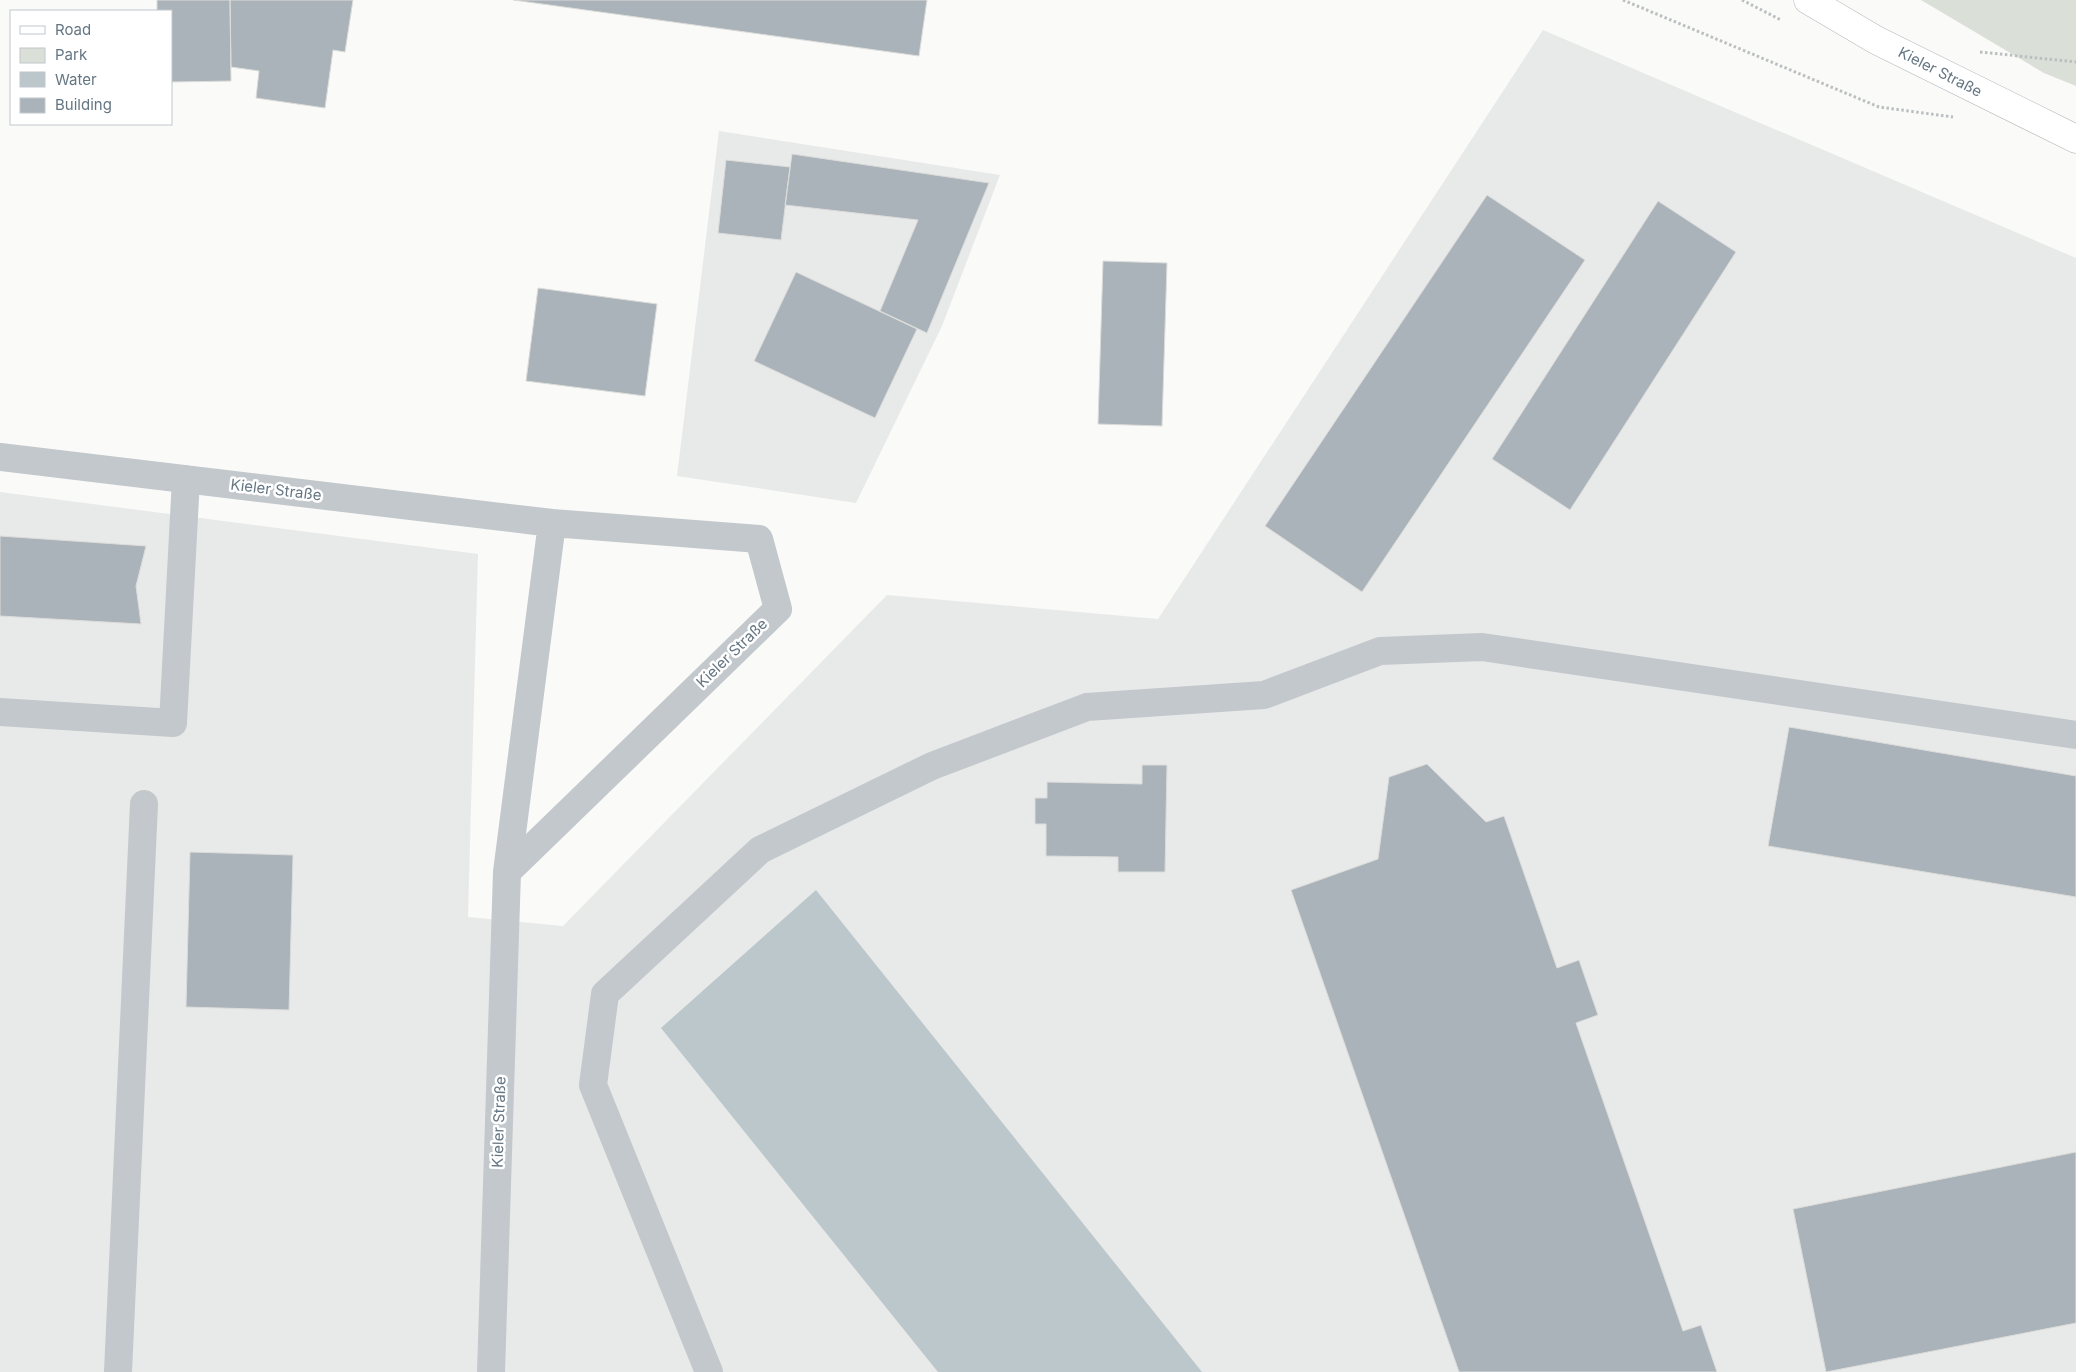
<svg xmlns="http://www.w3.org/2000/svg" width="2076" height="1372" font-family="Inter,sans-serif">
	<rect width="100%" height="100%" fill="#fafaf8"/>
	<path fill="#e8e9e9" d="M1543,30l533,228v1114h-2076v-880l478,62 -10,363 95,9 324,-331 271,24z
		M719,131l281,44 -58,151 -86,177 -179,-27z"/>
	<path fill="#dadfd7" d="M1921,0h155v86l-32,-13z"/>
	<path fill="#bbc7cb" d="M816,890l386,482h-264l-277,-344z"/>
	<path fill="#aab3b9" stroke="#dcdcda" d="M157,0h73l1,81 -60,1v-71h-14z
		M230,0h123l-8,52 -12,-2 -8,58 -69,-10 3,-27 -28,-4z
		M513,0h414l-8,56z
		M792,154l197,29 -62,150 -47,-22 38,-91 -133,-15z
		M726,160l64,7 -9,73 -63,-7z
		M1487,195l98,65 -223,332 -97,-66z
		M1658,201l78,51 -166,258 -78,-51z
		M1103,261l64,2 -5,163 -64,-2z
		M796,272l121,57 -42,89 -121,-57z
		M538,288l119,16 -12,92 -119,-15z
		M0,536l146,10 -10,40 5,38 -141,-8z
		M1789,727l287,49v121l-308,-51z
		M1427,764l59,58 18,-6 53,152 22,-8 19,55 -22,8 107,308 18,-6 16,47h-258l-168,-482 87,-31 11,-82z
		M1142,765h25l-2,107h-47v-15l-72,-1v-32h-11v-26h12v-16l95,2z
		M190,852l103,3 -4,155 -103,-3z
		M2076,1152v171l-250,49 -33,-163z"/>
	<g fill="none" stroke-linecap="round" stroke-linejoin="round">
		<defs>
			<path id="major" d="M1808,0l68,40 200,99"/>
		</defs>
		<use href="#major" stroke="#b5babe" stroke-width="29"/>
		<path stroke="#bbbfc2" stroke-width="3" stroke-dasharray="2.5 2.5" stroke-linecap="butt" d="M1623,0l256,107 74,10
			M1742,0l39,20
			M1980,52l96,10"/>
		<path stroke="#c3c8cc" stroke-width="28" d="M0,457l552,66 -45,349 -16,500
			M0,712l173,11 13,-244
			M507,872l271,-263 -19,-70 -207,-16
			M118,1372l26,-568
			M709,1372l-116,-287 12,-91 155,-144 172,-84 155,-59 177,-12 116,-44 102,-4 594,88"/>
		<use href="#major" stroke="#fff" stroke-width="28"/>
	</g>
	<g text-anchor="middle" stroke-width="5" stroke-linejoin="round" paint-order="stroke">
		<g font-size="15" fill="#657683" stroke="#fff">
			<text transform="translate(1940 72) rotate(27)" y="5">Kieler Straße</text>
			<text transform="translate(276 490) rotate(7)" y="5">Kieler Straße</text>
			<text transform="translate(732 653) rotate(-44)" y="5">Kieler Straße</text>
			<text transform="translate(499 1122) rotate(-88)" y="5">Kieler Straße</text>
		</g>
	</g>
	<rect x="10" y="10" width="162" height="115" fill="#ffffff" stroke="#c1c8cd"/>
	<rect x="20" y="26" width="25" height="8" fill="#ffffff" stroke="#c1c8cd"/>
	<text x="55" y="35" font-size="15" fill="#657683">Road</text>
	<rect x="20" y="48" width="25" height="15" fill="#dadfd7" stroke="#c1c8cd"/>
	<text x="55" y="60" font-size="15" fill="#657683">Park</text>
	<rect x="20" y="72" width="25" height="15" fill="#bbc7cb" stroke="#c1c8cd"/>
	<text x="55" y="85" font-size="15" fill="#657683">Water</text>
	<rect x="20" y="98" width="25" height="15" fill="#aab3b9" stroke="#c1c8cd"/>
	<text x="55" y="110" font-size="15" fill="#657683">Building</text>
</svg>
